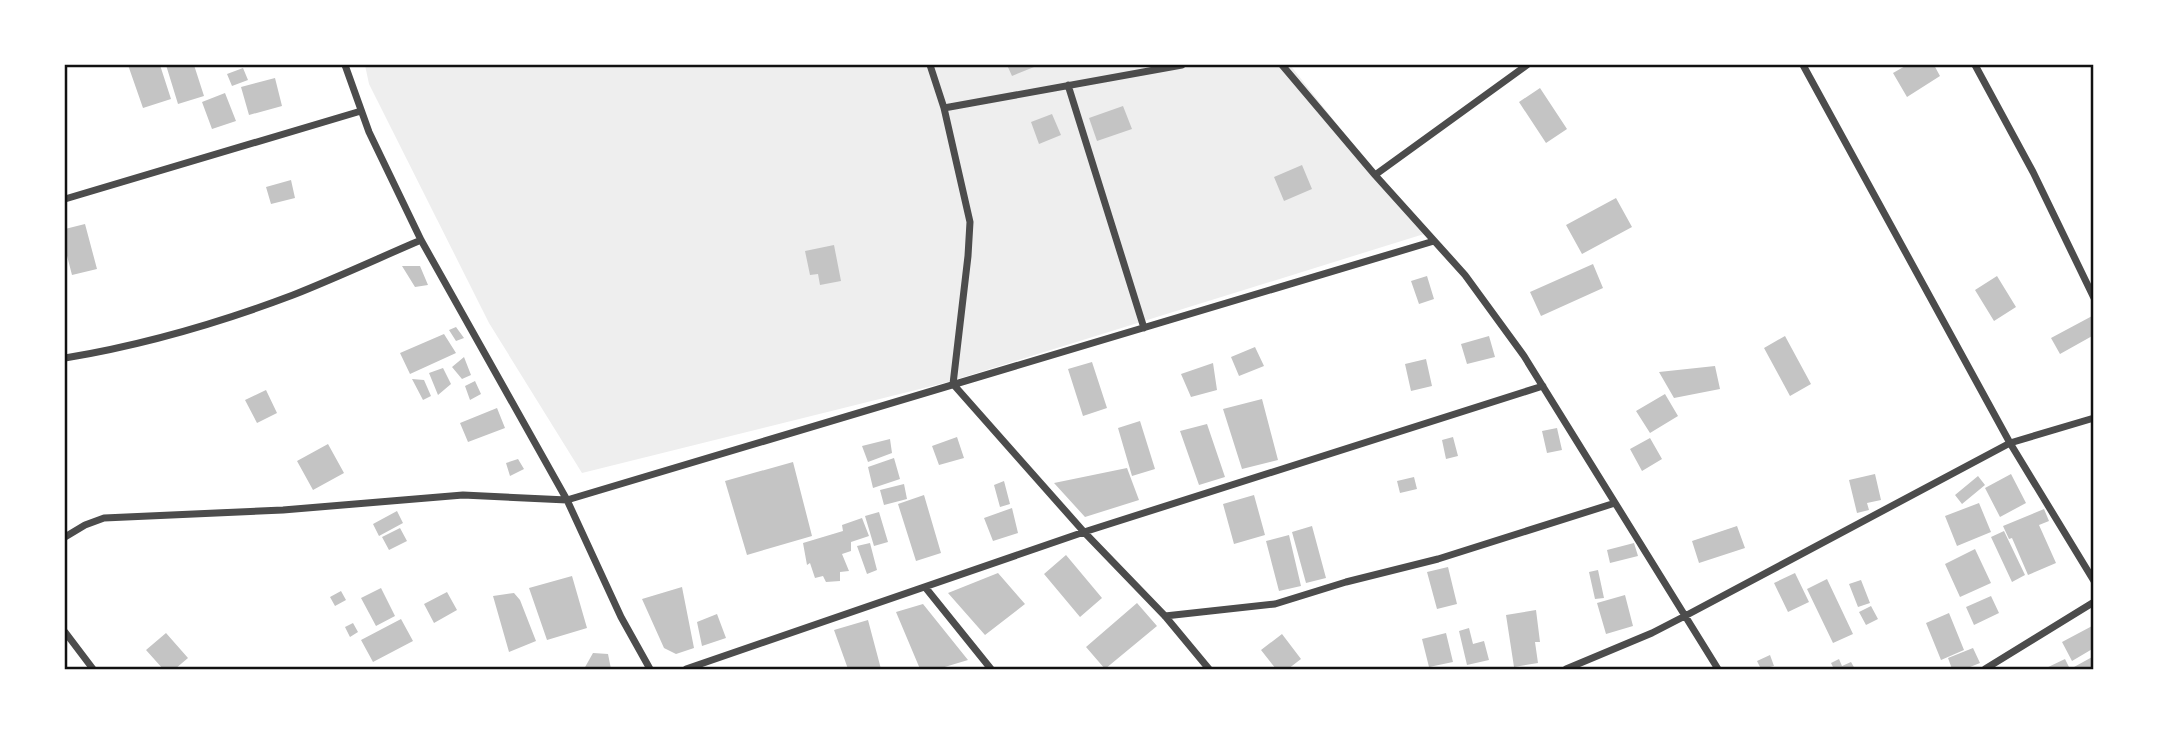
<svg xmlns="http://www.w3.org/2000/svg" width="2159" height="734" font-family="Mulish,sans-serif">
	<rect width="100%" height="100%" fill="#fff"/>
	<path fill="#eee" d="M365,65h925l134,169 -476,148 -366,91 -93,-150 -120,-239z"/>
	<path fill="#c4c4c4" d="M128,65h32l11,34 -28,9z
		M166,65h28l10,31 -26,8z
		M1007,65h32l-27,11z
		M1907,65h27l6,11 -33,21 -14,-24z
		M243,68l5,12 -16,6 -5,-12z
		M275,78l7,28 -33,9 -8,-28z
		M1540,88l27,41 -21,14 -27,-41z
		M225,93l11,28 -24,8 -10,-27z
		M1123,106l9,23 -35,12 -8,-23z
		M1052,114l9,21 -22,9 -8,-22z
		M1302,165l10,24 -28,12 -10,-24z
		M291,180l4,18 -24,6 -5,-17z
		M1616,198l16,29 -50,27 -16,-29z
		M85,224l12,45 -25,6 -7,-27v-19z
		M834,245l7,36 -21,4 -2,-11 -8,1 -5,-24z
		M1593,264l10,24 -62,28 -11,-24z
		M402,266h18l8,19 -13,2z
		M1427,276l7,23 -15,5 -8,-23z
		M1997,276l19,31 -22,14 -19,-31z
		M2094,315v20l-34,19 -9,-16z
		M456,327l8,11 -8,3 -7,-11z
		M444,334l12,19 -46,21 -10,-21z
		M1489,336l6,21 -28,7 -6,-20z
		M1785,336l26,48 -21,12 -26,-48z
		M1255,347l9,19 -25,10 -8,-19z
		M464,357l7,18 -9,4 -10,-12z
		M1426,359l6,27 -21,5 -6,-27z
		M1092,362l15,46 -24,8 -15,-47z
		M1213,363l4,27 -26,7 -10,-23z
		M1715,366l5,23 -46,9 -15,-26z
		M443,368l8,16 -13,11 -9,-22z
		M412,379l12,1 7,16 -8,4z
		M475,381l6,13 -11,6 -5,-14z
		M266,390l11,23 -20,10 -12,-23z
		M1665,394l13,22 -28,17 -14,-22z
		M1262,399l16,61 -36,9 -19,-60z
		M497,408l8,20 -37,14 -8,-19z
		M1140,421l15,48 -23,7 -14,-48z
		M1207,424l18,53 -26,8 -19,-54z
		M1557,428l5,22 -15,3 -5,-22z
		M957,437l7,21 -25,7 -7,-19z
		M1453,437l5,19 -12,3 -4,-19z
		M1650,438l12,21 -20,12 -12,-22z
		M890,439l2,14 -24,9 -6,-16z
		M328,444l16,29 -31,17 -16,-29z
		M894,458l6,21 -27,9 -5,-21z
		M518,459l6,10 -14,7 -4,-13z
		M793,462l19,74 -65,19 -22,-74z
		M1127,468l12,32 -54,17 -31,-34z
		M1875,474l6,26 -14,3 2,7 -12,3 -8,-33z
		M2011,474l15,29 -26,14 -15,-29z
		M1978,476l7,9 -23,19 -7,-9z
		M1414,477l3,12 -17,4 -3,-12z
		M1004,481l6,23 -10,3 -6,-22z
		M904,484l3,15 -23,6 -4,-15z
		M924,495l17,58 -25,8 -18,-57z
		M1254,495l11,40 -31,9 -11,-40z
		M1979,503l12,29 -34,14 -12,-30z
		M1012,508l6,25 -25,8 -9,-23z
		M2044,509l5,12 -10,4 17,38 -28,12 -16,-37 -3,1 -6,-13z
		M397,511l6,12 -24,13 -6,-12z
		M879,512l9,30 -14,4 -9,-30z
		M862,518l7,18 -18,6v9l-9,3 7,17 -9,1v9l-14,1 -3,-6 -8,2 -5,-15 -3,2 -4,-22 40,-12 -1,-6z
		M1312,526l14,52 -20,5 -14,-51z
		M1737,526l8,22 -46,15 -7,-22z
		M400,528l7,13 -18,9 -7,-13z
		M2004,531l21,44 -13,7 -21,-45z
		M1289,535l12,51 -22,5 -13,-50z
		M870,543l7,27 -10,4 -10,-28z
		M1634,543l4,13 -28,7 -3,-13z
		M1975,549l16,34 -31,14 -15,-33z
		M1066,555l36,43 -22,19 -36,-43z
		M1448,567l9,37 -20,5 -10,-37z
		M1598,570l6,28 -9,1 -6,-27z
		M998,573l27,31 -40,31 -37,-42z
		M1795,573l14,29 -21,10 -14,-29z
		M572,576l15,52 -40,12 -18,-52z
		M1827,579l26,55 -20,9 -26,-54z
		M1861,580l9,23 -12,4 -9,-23z
		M682,587l12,61 -18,6 -12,-6 -22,-49z
		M381,588l14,28 -19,10 -15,-28z
		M341,591l5,9 -11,6 -5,-9z
		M447,592l10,18 -23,13 -10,-19z
		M514,593l6,7 16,41 -27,11 -16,-56z
		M1625,595l8,31 -27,8 -9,-31z
		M1991,596l8,17 -25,12 -8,-18z
		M1137,603l20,23 -52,43 -19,-22z
		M923,604l45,56 -30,9h-18l-24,-57z
		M1871,606l7,13 -12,6 -7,-13z
		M1536,610l4,32h-5l3,21 -24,4 -8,-52z
		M1949,613l15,37 -23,10 -15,-37z
		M717,614l9,24 -24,8 -5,-24z
		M401,619l12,22 -40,21 -12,-22z
		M868,620l13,49h-33l-14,-39z
		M353,623l5,9 -8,5 -5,-10z
		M2094,625v23l-22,13 -10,-19z
		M1469,628l4,16 11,-3 5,19 -22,5 -8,-34z
		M166,633l22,25 -13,11h-12l-17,-19z
		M1446,633l7,29 -24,5 -7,-28z
		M1282,634l19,25 -13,10h-12l-15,-19z
		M1973,648l7,15 -15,6h-13l-4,-11z
		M593,653l15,1 3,15h-27z
		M1770,655l4,11 -13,3 -4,-8z
		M2094,656v13h-19l-1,-2z
		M1839,659l3,7 9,-4 4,7h-21l-3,-6z
		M2065,659l5,10h-26z"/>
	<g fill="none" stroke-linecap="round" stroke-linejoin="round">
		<path stroke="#4c4c4c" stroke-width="7" d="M345,65l24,67 52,108 146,260 54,117 29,52
			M930,65l14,43 26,114 -2,34 -15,128 131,148 81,84 44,53
			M1282,65l93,110 90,100 59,81 194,313
			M1803,65l207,378 84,138
			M1975,65l58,107 61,126
			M1068,85l76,243
			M944,108l238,-43
			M1375,175l152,-110
			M65,199l296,-88
			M65,358c78,-13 154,-35 228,-63 43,-17 86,-37 128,-55
			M65,537l20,-12 19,-7 179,-8 180,-15 104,5 867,-259
			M925,587l66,82
			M1165,616l110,-12 71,-22 92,-23 177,-56
			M65,632l28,37
			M686,669l398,-137 459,-146
			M1566,669l86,-36 33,-17 325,-173 84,-25
			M1985,669l109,-67"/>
	</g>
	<rect width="2159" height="734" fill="none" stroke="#ffffff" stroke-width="133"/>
	<rect x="66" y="66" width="2026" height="602" fill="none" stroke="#111" stroke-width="2.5"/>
</svg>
